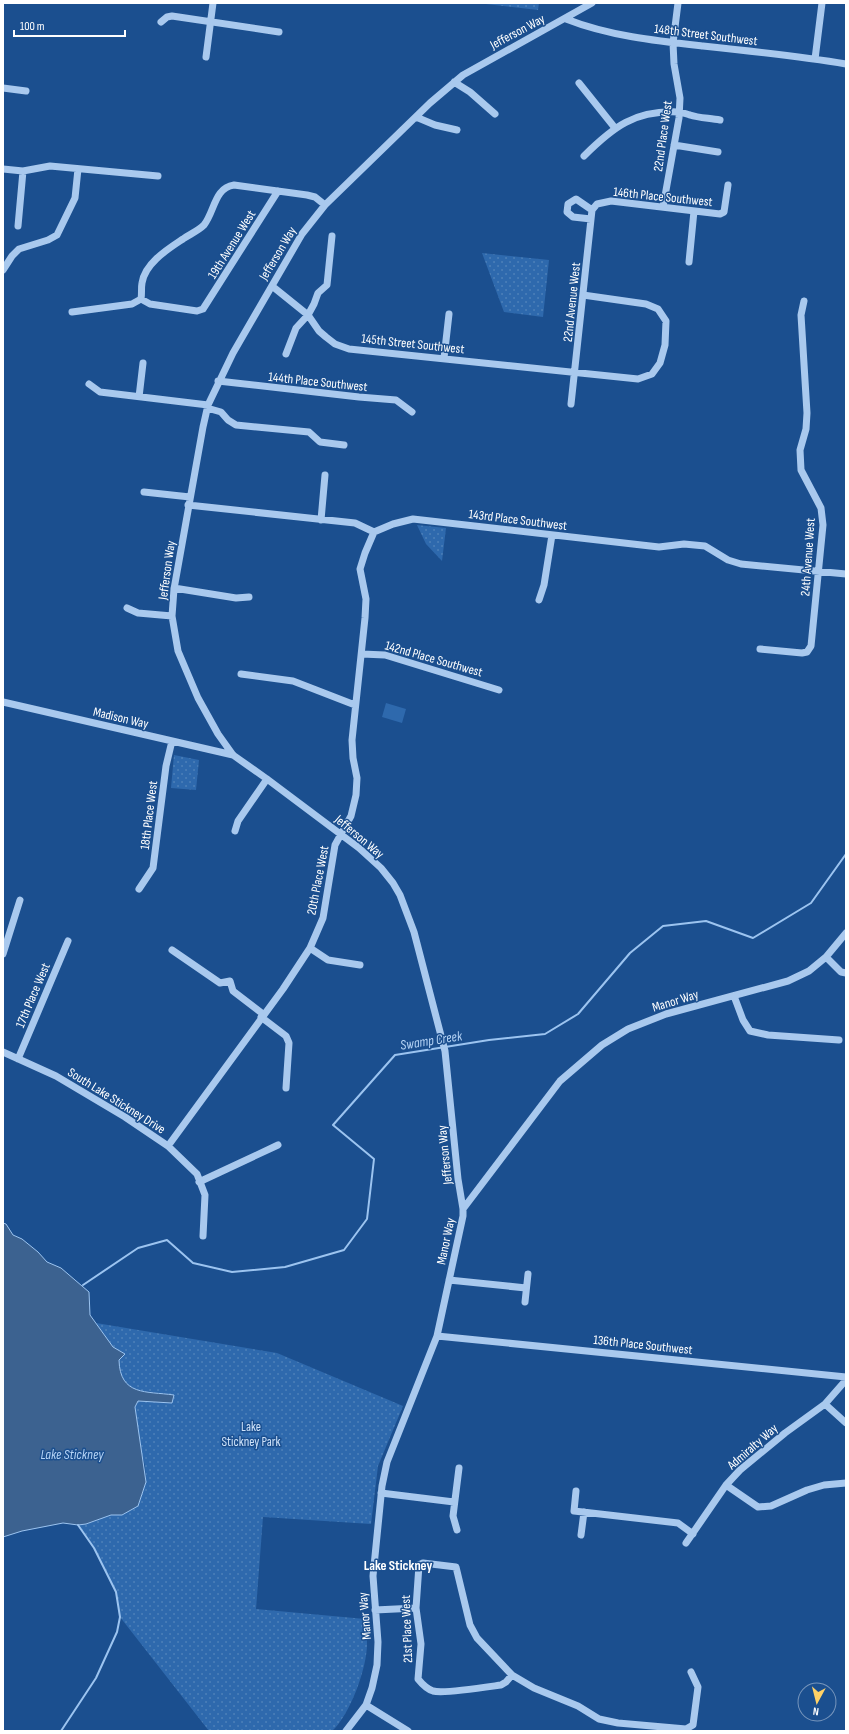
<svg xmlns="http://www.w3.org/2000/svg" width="849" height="1734" font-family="'Sofia Sans Condensed',sans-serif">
	<defs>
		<pattern id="park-dots" width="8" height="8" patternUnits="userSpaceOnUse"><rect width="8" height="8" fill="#2e69ad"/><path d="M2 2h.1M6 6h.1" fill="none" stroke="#4d80b9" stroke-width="1.8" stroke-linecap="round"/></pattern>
	</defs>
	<rect width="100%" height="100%" fill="#1b4f8f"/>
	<path fill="url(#park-dots)" d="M477,3h62l-1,7z
		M482,253l67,7 -6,57 -39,-5z
		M417,525l29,3 -4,33 -16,-17z
		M174,755l25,5 -3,30 -25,-2z
		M96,1323l181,30 126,53 -25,60 -7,58 -108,-7 -7,92 109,10c1,8 2,16 2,25 0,24 -17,71 -35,87h-123l-89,-114 -4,-25 -22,-44 -16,-23 9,-1 24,-9h11l16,-9 8,-24 -1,-16 -5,-20 -5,-39 3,-6 34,2 2,-8c-28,-6 -53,3 -55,-35l6,-6 -12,-7z"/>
	<path fill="#2e69ad" d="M386,703l20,6 -4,14 -20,-6z"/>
	<path fill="#3c6290" stroke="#9cc4f0" d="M3,1223l3,1 7,11 9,4 16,13 9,10 14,6 28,24 1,23 23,32 12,7 -6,6c1,36 27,31 55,35l-2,8 -34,-2 -3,6 11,75 -8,24 -16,9h-11l-25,9 -8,1 -15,-2 -41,8 -19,6z"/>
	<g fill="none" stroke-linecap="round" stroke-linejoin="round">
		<path stroke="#9cc4f0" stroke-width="2" d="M83,1285l55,-37 29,-8 26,23 39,9 53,-5 59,-17 23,-31 7,-60 -41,-34 62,-70 94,-15 56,-6 33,-20 52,-61 33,-27 43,-5 47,17 58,-35 35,-49
			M61,1731l35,-53 21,-46 3,-15 -4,-25 -22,-44 -16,-23"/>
		<path stroke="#a9c9ee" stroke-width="7" d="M566,19c43,17 91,22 137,27 48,5 96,10 143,18
			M161,22l6,-5 5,-1 107,16
			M206,57l7,-54
			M815,59l7,-56
			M454,82l16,10 25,22
			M579,83l36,45
			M3,88l23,3
			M416,117l19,8 22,5
			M674,145l44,7
			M584,156c29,-29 51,-46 94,-44 4,0 8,2 12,3 9,3 20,3 30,5
			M3,169l20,2 27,-5 108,10
			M663,207l16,-89 1,-20 -6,-34 -1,-21 5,-40
			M591,219l-18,-2 -6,-5 1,-8 8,-5 16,11
			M18,226l5,-55
			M689,262l5,-51
			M3,270l9,-14 7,-7 29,-9 9,-5 18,-37 3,-29
			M272,286l36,29 11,16 7,6 9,7 14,5 289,30 14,-5 8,-11 5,-18 1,-24 -8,-12 -12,-5 -63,-9
			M141,299c1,-5 0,-11 1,-16 3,-20 26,-34 41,-44 7,-5 15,-8 21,-14 11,-14 10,-37 30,-40l73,10 8,2 10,8
			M72,312l60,-8 9,-5 9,5 47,7 6,-2 75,-118
			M286,354l10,-26 12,-13 6,-11 4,-11 9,-8 5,-49
			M444,358l5,-44
			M218,381l141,16 37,3 16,12
			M89,384l11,8 108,13
			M139,397l4,-34
			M571,404l21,-194 5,-6 14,-3 109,13 4,-2 4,-27
			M207,408l14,4 7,8 8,5 73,7 11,10 24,3
			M144,492l46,5
			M188,505l167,18 19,9 19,-8 20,-5 246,28 25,-3 21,2 23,14 13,4 105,10
			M321,520l4,-45
			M174,588l62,10 13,-1
			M539,600l5,-15 8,-50
			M127,608l11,5 34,3
			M760,649l42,4 5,-1 4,-6 12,-121 -2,-17 -20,-38 -1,-20 6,-21 1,-16 -6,-98 3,-14
			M362,654l23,1 114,35
			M241,674l52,7 62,24
			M3,702l230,53
			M235,831l3,-10 29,-42
			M139,889l14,-21 13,-102 6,-25
			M310,948l18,12 32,5
			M172,950l48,33 10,-2 3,10 30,23
			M3,954l17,-54
			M826,957l15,15 5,1
			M734,996l9,24 7,11 18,4 71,5
			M261,1017l25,19 3,7 -3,45
			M3,1052l53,24 69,41 43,29 29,28 8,21 -2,41
			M18,1059l50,-118
			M168,1146l115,-157 27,-41 13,-30 12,-73 16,-29 5,-21 1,-17 -4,-20 -1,-18 13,-122 1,-19 -6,-30 5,-16 9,-21
			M199,1182l79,-37
			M463,1209l-5,-30 -13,-128 -31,-119 -14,-37 -7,-12 -12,-15 -22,-20 -92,-69 -34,-24 -15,-21 -20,-36 -20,-47 -6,-35 2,-27 29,-162 5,-22 25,-52 69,-119 23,-29 105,-102 33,-28 129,-72
			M449,1280l77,8
			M525,1302l3,-28
			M437,1336l409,41
			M825,1404l21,19
			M726,1485l32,22 13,-1 36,-16 17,-5 22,-2
			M576,1491l-2,20 104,12 15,11
			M381,1493l73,9
			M457,1530l-4,-14 6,-48
			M581,1535l3,-23
			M686,1543l40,-58 14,-15 45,-37 40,-29 21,-24
			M375,1610l41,-2
			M512,1675l-6,7 -5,3c-14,2 -57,9 -68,6 -6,-2 -11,-7 -15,-12l3,-35 -5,-36 3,-43 4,-2 33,4 14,58 7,13 35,37 22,13 44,18 21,13 19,4 68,6 7,-4 5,-38 -7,-15
			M366,1705l42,26
			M346,1731l20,-26 6,-17 5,-23 1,-23 -5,-66 9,-90 5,-24 50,-126 26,-120v-7l97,-128 42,-36 26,-16 38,-15 122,-33 21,-10 17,-14 20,-24"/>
	</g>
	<g text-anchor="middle" stroke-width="3" stroke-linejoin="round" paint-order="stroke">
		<g font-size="13" fill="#fff" stroke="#1b4f8f">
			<text transform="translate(517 31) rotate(-28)" y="5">Jefferson Way</text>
			<text transform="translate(706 34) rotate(7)" y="5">148th Street Southwest</text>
			<text transform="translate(662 136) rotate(-82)" y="5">22nd Place West</text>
			<text transform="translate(663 196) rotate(6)" y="5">146th Place Southwest</text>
			<text transform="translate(231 244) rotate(-58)" y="5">19th Avenue West</text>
			<text transform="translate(277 253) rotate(-59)" y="5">Jefferson Way</text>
			<text transform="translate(571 302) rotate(-84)" y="5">22nd Avenue West</text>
			<text transform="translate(413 343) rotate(6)" y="5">145th Street Southwest</text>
			<text transform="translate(318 381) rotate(6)" y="5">144th Place Southwest</text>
			<text transform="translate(518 519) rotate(7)" y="5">143rd Place Southwest</text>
			<text transform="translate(807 557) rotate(-86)" y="5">24th Avenue West</text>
			<text transform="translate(166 570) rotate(-82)" y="5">Jefferson Way</text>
			<text transform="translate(434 658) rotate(16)" y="5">142nd Place Southwest</text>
			<text transform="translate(121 717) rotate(13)" y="5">Madison Way</text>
			<text transform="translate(148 815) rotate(-83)" y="5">18th Place West</text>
			<text transform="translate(360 836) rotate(40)" y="5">Jefferson Way</text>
			<text transform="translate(317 880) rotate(-79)" y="5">20th Place West</text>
			<text transform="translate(32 995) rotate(-67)" y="5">17th Place West</text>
			<text transform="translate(675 1000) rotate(-17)" y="5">Manor Way</text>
			<text transform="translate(117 1100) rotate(32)" y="5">South Lake Stickney Drive</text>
			<text transform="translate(444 1155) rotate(-96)" y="5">Jefferson Way</text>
			<text transform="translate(445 1241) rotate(-78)" y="5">Manor Way</text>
			<text transform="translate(643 1344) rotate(6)" y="5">136th Place Southwest</text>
			<text transform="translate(752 1446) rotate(-41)" y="5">Admiralty Way</text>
			<text transform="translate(364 1616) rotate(-95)" y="5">Manor Way</text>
			<text transform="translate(406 1629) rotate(-92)" y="5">21st Place West</text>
		</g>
		<g font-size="13" fill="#cfe3fa" stroke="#1b4f8f">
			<text x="251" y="1431">Lake<tspan x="251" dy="15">Stickney Park</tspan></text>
		</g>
		<g font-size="14" font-style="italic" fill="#b5d3f5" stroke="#1b4f8f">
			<text transform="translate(431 1040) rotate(-9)" y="5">Swamp Creek</text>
			<text x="72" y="1459">Lake Stickney</text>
		</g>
		<g font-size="14" font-weight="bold" fill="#fff" stroke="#1b4f8f">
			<text x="398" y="1570">Lake Stickney</text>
		</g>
	</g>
	<rect width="849" height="1734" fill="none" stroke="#ffffff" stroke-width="8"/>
	<g transform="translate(817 1702) rotate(187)"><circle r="19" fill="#1b4f8f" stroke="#7695bc"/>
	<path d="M0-3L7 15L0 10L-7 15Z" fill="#ffd166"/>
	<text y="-6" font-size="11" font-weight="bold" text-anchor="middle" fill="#ffffff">N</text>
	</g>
	<path d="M14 30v6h111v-6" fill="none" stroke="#ffffff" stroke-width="2"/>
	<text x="20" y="30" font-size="12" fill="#ffffff" stroke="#1b4f8f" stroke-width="3" paint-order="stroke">100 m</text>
</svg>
